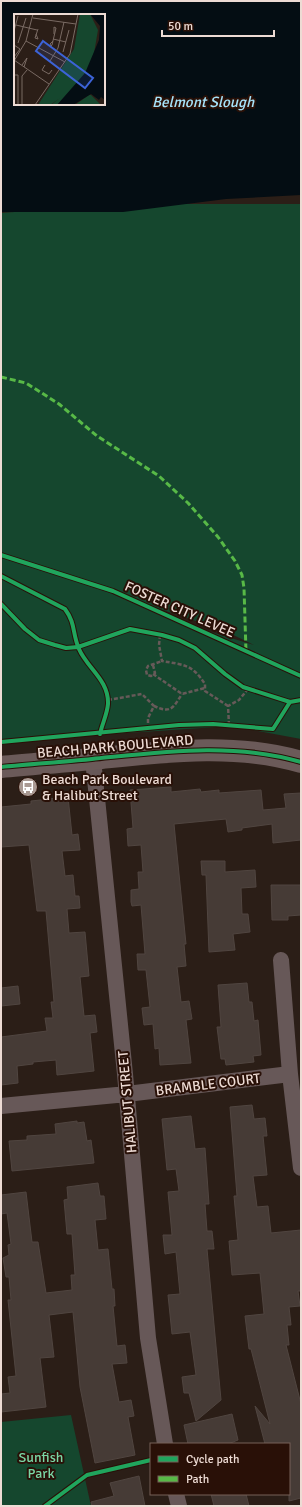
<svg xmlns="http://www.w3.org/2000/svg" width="302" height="1507" font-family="Signika,sans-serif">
	<rect width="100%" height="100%" fill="#2b1e17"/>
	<path fill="#15472e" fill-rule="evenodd" d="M124,204h177v535l-69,-13 -180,12 -51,7v-532zM103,590l120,40 31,15 -66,-20z
		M71,1415l20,91h-90v-84z"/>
	<path fill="#040d13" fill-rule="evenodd" d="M1,1h300v194l-75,4 -103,13h-122zM15,15h89v89h-89z"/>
	<path fill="#463b36" stroke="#504540" d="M171,787v5l29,-3 1,3 18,-2v3l42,-3 2,20 23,-2 -2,-14 17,-1v47l-28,3 -1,-19 -30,4v2l-14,2 -2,-13 -52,5 12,120h-2l2,22 -9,1 4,35 8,-1 3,18 -6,1 5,43 -31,2 -1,-17 -4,1 -2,-25 -9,1 -2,-17 8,-1 -4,-37h-8l-1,-16h8l-4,-49 -9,1 -1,-4v-12l8,-1 -1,-17h5l-2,-27 -13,1 -1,-17 6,-1 -3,-38z
		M68,797l4,38 6,-1 2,16 -18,1 3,25 8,-1 2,21h4l1,12 -13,1 2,24 16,-1 4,44 -9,1 4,39 11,-1 2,17 -7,1 4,38 -37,4 -1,-15 -23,2v2l-16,2 1,17 -17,2v-48l46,-6 -2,-13h8l-2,-16h3l-8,-91h-9l-8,-66 -28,2v-40l30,-3v-3z
		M201,861h24v11l30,-2 1,17 -15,1 1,26h6l2,18 -17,2 2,16 -26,2 -3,-77h-4z
		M271,885h30v30l-13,1v4h-16z
		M247,983l2,19h3l2,19 4,-1 3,35 -8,1 1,6 -28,3 -1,-6h-4l-4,-32h4l-3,-42z
		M18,986l2,18 -19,2v-18z
		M252,1105l2,14 11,-1 2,18h-4l4,39 -14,1 4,31 11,-1 3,27 30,-3v61h-3l2,15 -11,1 2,18h-4l2,20h-3l15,59v94l-12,3v-57h-24l-10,-38 15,18 -19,-75h-2l-4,-33 19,-2 -4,-41 -28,2 -3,-34 9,-1 -4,-44h3l-7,-89z
		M191,1116l4,33 10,-1 4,56h-4l2,27h5l2,18h-7l14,151 -25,21 -7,-28h-5l-2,-16 14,-2 -6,-43 -18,2 -4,-39 12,-1 -4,-42 -11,2 -2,-19h9l-4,-43 11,-1 -3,-22 -9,1 -5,-51z
		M77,1121v2l7,-1 3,19 4,-1 3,23 -82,8 -3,-30 18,-1v-4l29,-2 -1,-10z
		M98,1183l2,13h4l2,23 -11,1 3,30 10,-1 4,40h2l1,17h-2l4,40 8,-1 2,18 -15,1 7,38 12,-2 3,16 -6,1 7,38 -40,8 -15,-76 -7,-75 -24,3 5,42 -14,1 6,49 -45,5v-18l9,-1 -2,-16 8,-1 -8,-76h3l-2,-23h-3l-3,-19 6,-3 -1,-10 3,-1 -4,-31 -6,1v-19l25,-3 6,50h6l8,51 26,-3 -1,-15h4l-3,-41h-5l-3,-34 4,-1 -1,-12z
		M232,1414l6,26 -10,4h-40l-4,-19z
		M139,1476l6,30h-53l-1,-4 23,-6 -4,-13z
		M211,1494h35l3,12h-35z"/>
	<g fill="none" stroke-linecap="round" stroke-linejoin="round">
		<path stroke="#675a59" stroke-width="2.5" stroke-dasharray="4 2" stroke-linecap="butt" d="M160,635l-1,10 3,16c22,4 30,3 43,23v7l23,15
			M153,665l2,8 -4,3 -4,-1 -1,-5 2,-4 14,-5
			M153,674l29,20 23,-6
			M108,700l34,-6 12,12
			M229,725l-1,-19 11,-6 9,-11
			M148,729v-11l6,-12c17,8 19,2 28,-12"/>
		<path stroke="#675858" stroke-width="16" d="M93,759l32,315 23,264 17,106
			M281,960l9,114 11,94
			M1,1106l126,-12 163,-20
			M176,1494l3,12"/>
		<path stroke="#6b5a59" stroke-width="22" d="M1,767c30,-3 61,-5 91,-8 70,-7 141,-17 209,3"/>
		<path stroke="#58b947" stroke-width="3" stroke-dasharray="6 3" stroke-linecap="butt" d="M1,377l25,6 33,21 38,32 62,40 29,27 30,34 17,24 7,14 2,13 2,64"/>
		<defs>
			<path id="cycleway" d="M1,555l112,36 188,85
				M1,576l64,33c11,15 7,24 14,40 8,19 30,31 29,55 -1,11 -6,20 -8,30
				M1,604l24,25 14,11 16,5 11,3 12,-1 52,-18 32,6 17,5 16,8 30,26 18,13 47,15 11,-2
				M1,742l178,-17 34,-1 60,5 17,-27
				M1,767c30,-3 61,-5 91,-8 70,-7 141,-17 209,3
				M45,1506l42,-31 64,-15"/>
		</defs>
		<use href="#cycleway" stroke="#291007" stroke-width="6"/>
		<use href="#cycleway" stroke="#20a55d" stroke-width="4"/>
	</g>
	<defs>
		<symbol id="bus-disc" viewBox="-11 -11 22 22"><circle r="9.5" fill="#a99992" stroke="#291007"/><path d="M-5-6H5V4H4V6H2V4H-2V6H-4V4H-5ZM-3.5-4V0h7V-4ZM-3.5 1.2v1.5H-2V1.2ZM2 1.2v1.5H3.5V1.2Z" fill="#fff"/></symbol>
	</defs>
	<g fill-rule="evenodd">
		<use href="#bus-disc" x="17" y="776" width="22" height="22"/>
	</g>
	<g text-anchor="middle" stroke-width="4" stroke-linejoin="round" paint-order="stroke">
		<g font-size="14" fill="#eddbd4" stroke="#291007">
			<text transform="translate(180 609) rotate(24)" y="5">FOSTER CITY LEVEE</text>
			<text transform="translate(115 746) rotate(-5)" y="5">BEACH PARK BOULEVARD</text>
			<text transform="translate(208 1084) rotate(-7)" y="5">BRAMBLE COURT</text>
			<text transform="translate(127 1102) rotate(-95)" y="5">HALIBUT STREET</text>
		</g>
		<g font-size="14" fill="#eddbd4" stroke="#291007" text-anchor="start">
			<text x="42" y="784">Beach Park Boulevard<tspan x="42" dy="16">&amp; Halibut Street</tspan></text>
		</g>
		<g font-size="14" fill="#7ad6a5" stroke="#291007">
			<text x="41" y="1462">Sunfish<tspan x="41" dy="16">Park</tspan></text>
		</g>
		<g font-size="15" font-style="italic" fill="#a6e2f9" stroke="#291007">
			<text x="203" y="107">Belmont Slough</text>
		</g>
	</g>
	<g transform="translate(14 14)">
		<rect width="91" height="91" fill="#2b1e17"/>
		<path d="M66,0h10l8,16 -5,29 -10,18 -26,28h-6l9,-7 -10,7h-12l36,-56zM77,81l10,10h-26l14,-10z" fill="#15472e"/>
		<path d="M76,0h15v86l-4,-3 -2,3 -8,-6 -18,11h-16l28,-32 14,-33 1,-14z" fill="#040d13"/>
		<path fill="none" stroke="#796a63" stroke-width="1" d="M19,4l43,6M2,11l21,5M0,17l4,-15M22,20l2,5 -3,-1 3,-9M39,25l13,3M12,27l39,21M39,27l-3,3 1,2 1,-1 4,-17 -2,-1v7M4,29l8,-25M0,31l6,4 -6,8M49,38l6,-22M0,46l35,24M0,47l12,-20 7,-27M36,47l8,-13 6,-26M8,51l5,-7 -3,9M31,51l-3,5 7,4 3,-4M0,61h4v30M8,91v-29l5,-6M21,91l35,-51 8,-40"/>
		<path fill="#3c63d7" fill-opacity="0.15" stroke="#3c63d7" stroke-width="2" d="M29,27l50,37 -8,10 -49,-37z"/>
		<rect width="91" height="91" fill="none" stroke="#eddbd4" stroke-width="2"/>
	</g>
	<rect width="302" height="1507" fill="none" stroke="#eddbd4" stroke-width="4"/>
	<rect x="150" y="1443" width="140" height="52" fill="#291007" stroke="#776159"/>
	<rect x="158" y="1456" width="20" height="6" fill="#20a55d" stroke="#776159"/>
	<text x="186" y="1463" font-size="12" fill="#eddbd4">Cycle path</text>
	<rect x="158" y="1476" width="20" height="6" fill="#58b947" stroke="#776159"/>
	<text x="186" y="1483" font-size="12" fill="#eddbd4">Path</text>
	<path d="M162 30v6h112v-6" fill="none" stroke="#eddbd4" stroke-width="2"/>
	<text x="168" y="30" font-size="12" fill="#eddbd4" stroke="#291007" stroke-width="3" paint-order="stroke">50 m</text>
</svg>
